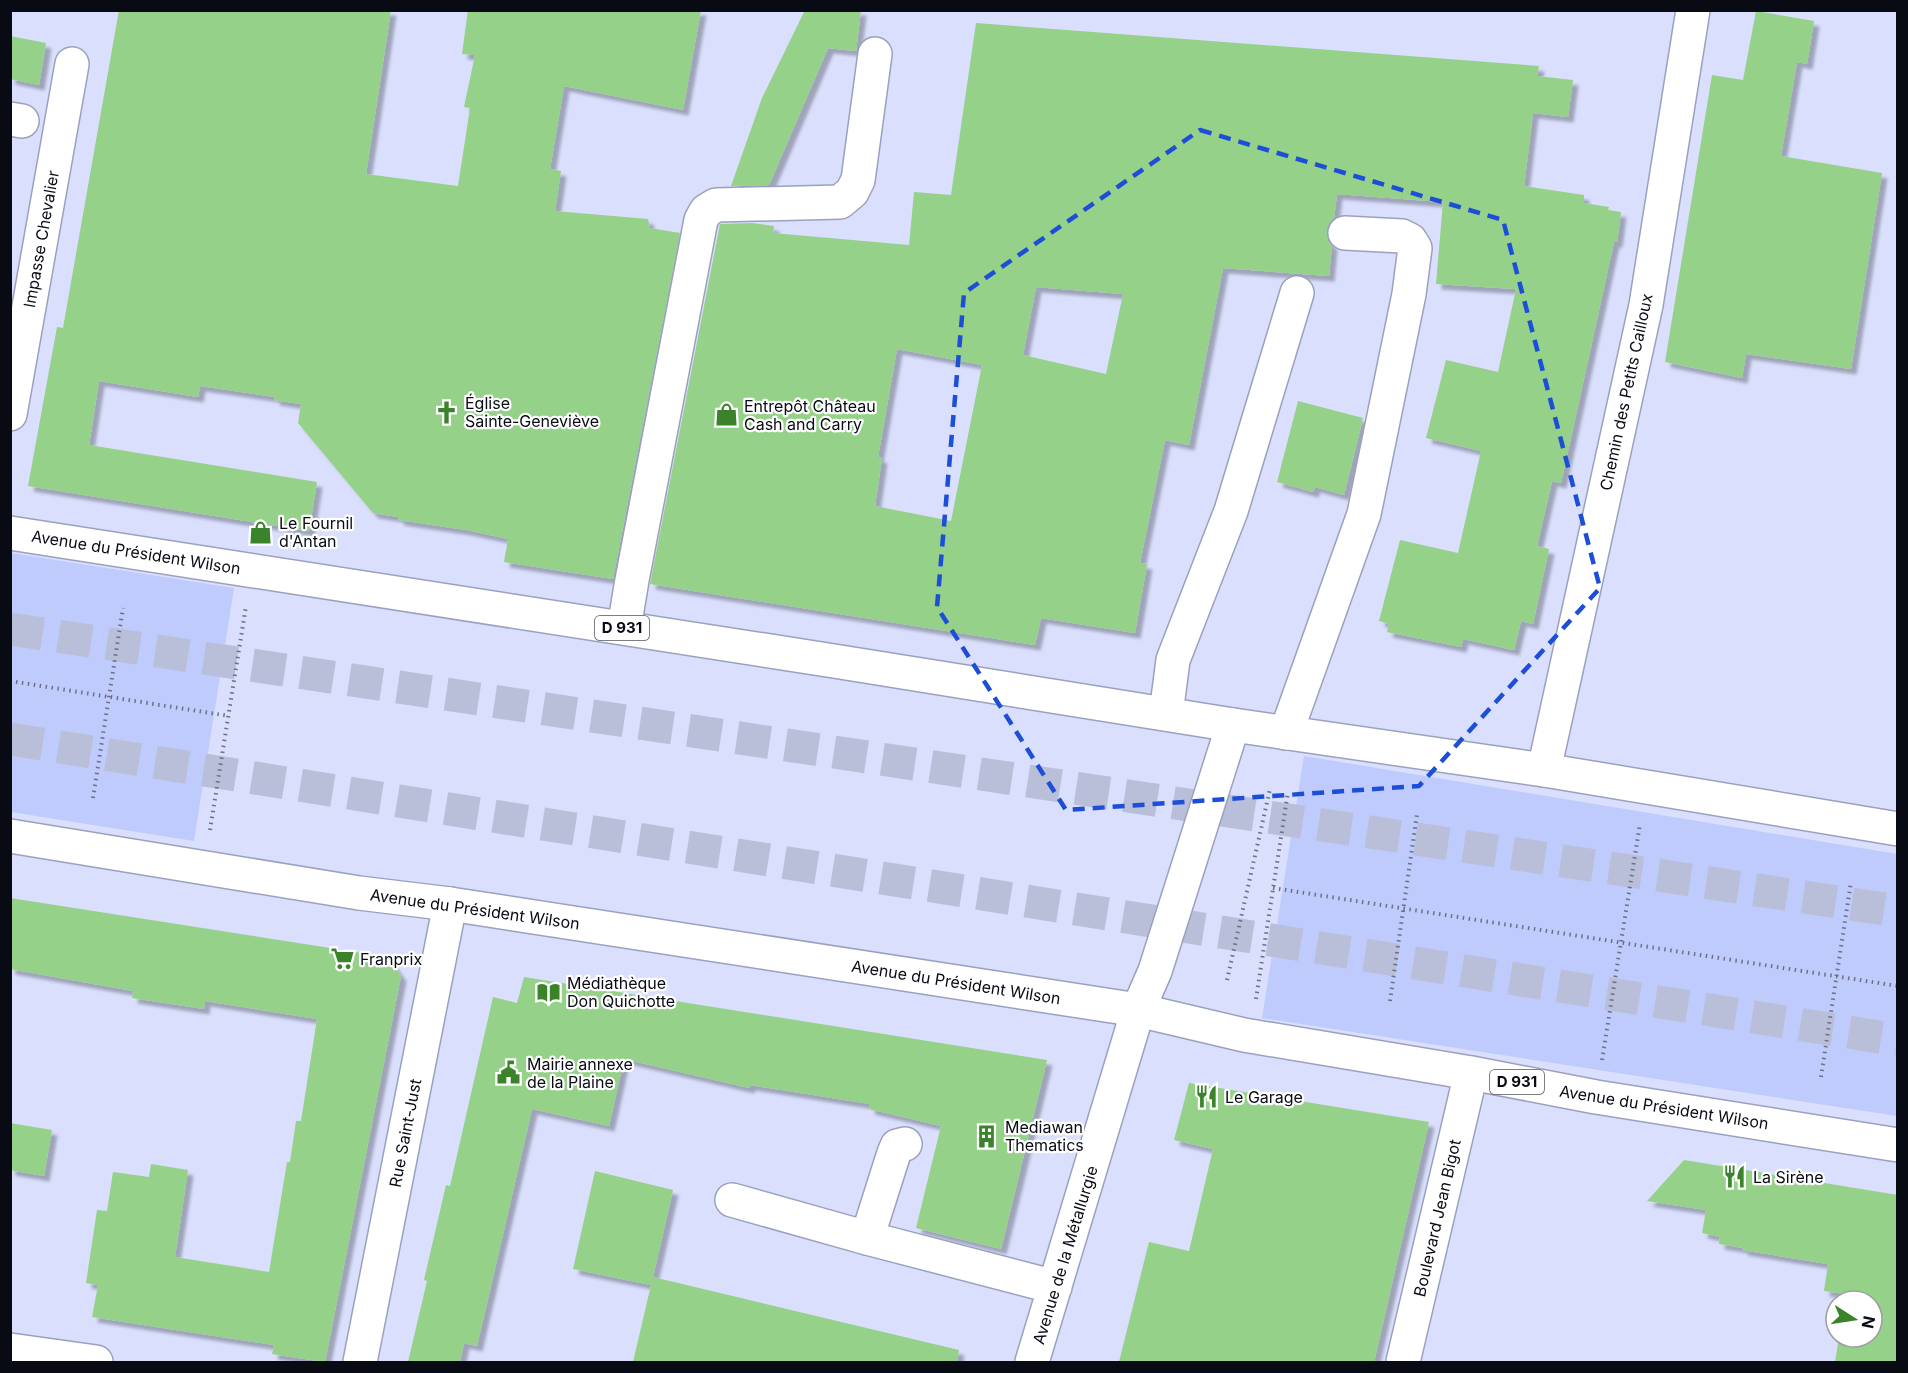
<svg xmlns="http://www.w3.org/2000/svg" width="1908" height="1373" font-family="Inter,sans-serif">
	<defs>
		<filter id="shadow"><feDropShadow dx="5.5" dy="5.5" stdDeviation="1.5" flood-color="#0004"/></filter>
	</defs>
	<rect width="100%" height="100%" fill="#d9dffc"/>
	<path fill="#c0cbfd" d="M11,553l223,35 -40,253 -183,-29z
		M1304,756l593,98v262l-635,-98z"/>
	<path fill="#95d188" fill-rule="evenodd" filter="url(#shadow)" d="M119,10h272l-25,164 92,12 12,-78 -6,-1 11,-52 -13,-1 6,-44h233l-18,100 -119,-24 -14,83 11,2 -6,40 93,8 2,9 30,5 -67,346 -109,-17 4,-23 -42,-9 -67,-10 -1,-3 -25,-4 -75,-90 3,-19 -27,-4 1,-3 -75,-11 -2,11 -99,-16 -10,64 228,37 -8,49 -281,-45 29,-159 6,1z
		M805,10h56l-5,41 -28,-3 -59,137 -38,1 31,-88z
		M1756,11l58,10 -7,43 -10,-2 -16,94 101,17 -31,196 -105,-15 -4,24 -77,-16 47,-287 31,5z
		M976,23l563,43 -2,10 36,4 -5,37 -35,-4 -9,73 60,9v8l25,4 -1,3 13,2 -4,30h-3l-53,241 -9,-2 -15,65 12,3 -16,75 -12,-3 -7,29 -51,-11 -2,8 -74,-15 2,-8 -10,-3 21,-81 58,13 23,-102 -55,-13 20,-78 52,12 18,-83 -80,-5 7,-82 -106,-8 -3,24 -5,5 -3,8 2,10 4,4 -3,31 -106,-8 -34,177 -24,-5 -25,123 7,1 -12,69 -94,-15 -6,27 -385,-61 70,-360 32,-1 22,3 -1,7 136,12 5,-53 37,3zM1036,287l87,7 -17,80 -83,-19zM897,349l85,16 -31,156 -76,-15 7,-48 -4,-1z
		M10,36l36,7 -7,42 -29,-6z
		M1298,401l65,17 -19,77 -29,-8 -2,5 -36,-10z
		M10,898l378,59 13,19 -76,386 -53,-8 2,-9 -182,-28 6,-32 -12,-2 11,-73 10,1 6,-39 36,5 2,-13 37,6 -13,87 94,15 18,-110h3l6,-41h5l16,-102 -112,-18 -1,8 -72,-11 1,-7 -123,-22z
		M524,977l523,83 -46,189 -85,-21 25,-102 -72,-17 1,-5 -120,-19 -1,3 -125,-29 -15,67 -77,-17 -55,237 -13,-3 -4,19h-52l19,-81 -3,-1 22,-95 4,1 43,-189 24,6z
		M1189,1083l240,39 -55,240h-255l30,-120 40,9 24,-102 -39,-9z
		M10,1123l42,7 -8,46 -34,-6z
		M1684,1160l214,35v167h-63l4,-25h33v-36h-27l1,-7 -22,-3 4,-27 -86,-14 1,-2 -24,-4 1,-7 -18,-4 4,-23 -59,-9z
		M595,1171l78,19 -20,87 306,73 -2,12h-324l18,-77 -78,-16z"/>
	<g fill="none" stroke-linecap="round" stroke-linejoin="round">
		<path stroke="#babfd9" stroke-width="33" stroke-dasharray="33 16" stroke-linecap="butt" d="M10,629l1888,282
			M10,739l1888,301"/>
		<defs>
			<path id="minor" d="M10,119l12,2
				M10,414l62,-350
				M624,628l8,-48 69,-360 5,-9 10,-6 124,-3 12,-10 6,-12 17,-126
				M1166,714l7,-54 58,-149 66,-218
				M1286,733l78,-219 45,-220 6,-46 -5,-8 -8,-4 -57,-3
				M1544,770l102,-465 47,-295
				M732,1200l135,38 188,49
				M867,1238l27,-85 3,-7 8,-2
				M10,1350l86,12
				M360,1362l90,-458
				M1032,1362l106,-352 17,-39 78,-246
				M1403,1362l68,-289"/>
			<path id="major" d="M10,533l824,128 399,64 311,45 354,59
				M10,836l349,57 91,11 688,106 106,25 227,38 125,24 302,48"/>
		</defs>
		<use href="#minor" stroke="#9ba1bd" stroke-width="36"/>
		<use href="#major" stroke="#9ba1bd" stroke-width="36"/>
		<path stroke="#6d7183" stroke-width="4" stroke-dasharray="1.5 4.5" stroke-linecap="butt" d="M10,681l219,35
			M93,798l30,-190
			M210,830l36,-224
			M1273,888l625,98
			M1227,980l43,-191
			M1256,999l32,-207
			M1390,1001l27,-187
			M1602,1060l38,-236
			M1821,1077l30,-195"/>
		<use href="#minor" stroke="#fff" stroke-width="33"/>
		<use href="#major" stroke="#fff" stroke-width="33"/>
	</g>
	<path fill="none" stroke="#1d4ed8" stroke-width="4.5" stroke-dasharray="12 8" stroke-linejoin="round" d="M1200,130l303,90 97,368 -181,198 -353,24 -129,-203 27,-314z"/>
	<defs>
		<symbol id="church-bare" viewBox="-9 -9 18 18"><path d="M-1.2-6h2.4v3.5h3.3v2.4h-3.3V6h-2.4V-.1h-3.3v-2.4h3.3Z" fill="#3b832a" stroke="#fff" stroke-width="2.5" paint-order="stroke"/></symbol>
		<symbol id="shop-bare" viewBox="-9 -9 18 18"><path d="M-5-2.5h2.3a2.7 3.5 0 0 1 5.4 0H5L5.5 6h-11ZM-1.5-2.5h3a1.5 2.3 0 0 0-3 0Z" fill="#3b832a" stroke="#fff" stroke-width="2.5" paint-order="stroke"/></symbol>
		<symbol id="supermarket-bare" viewBox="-9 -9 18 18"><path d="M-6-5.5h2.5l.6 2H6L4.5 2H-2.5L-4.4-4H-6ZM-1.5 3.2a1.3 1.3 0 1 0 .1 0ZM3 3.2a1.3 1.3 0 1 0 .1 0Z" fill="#3b832a" stroke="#fff" stroke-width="2.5" paint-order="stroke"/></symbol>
		<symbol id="library-bare" viewBox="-9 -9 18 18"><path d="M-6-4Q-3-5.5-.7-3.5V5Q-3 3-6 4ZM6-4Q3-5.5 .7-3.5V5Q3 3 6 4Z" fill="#3b832a" stroke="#fff" stroke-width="2.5" paint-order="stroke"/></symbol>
		<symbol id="civic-bare" viewBox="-9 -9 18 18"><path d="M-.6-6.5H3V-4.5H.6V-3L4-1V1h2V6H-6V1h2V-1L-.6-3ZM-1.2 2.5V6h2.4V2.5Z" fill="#3b832a" stroke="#fff" stroke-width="2.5" paint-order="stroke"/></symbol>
		<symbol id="restaurant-bare" viewBox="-9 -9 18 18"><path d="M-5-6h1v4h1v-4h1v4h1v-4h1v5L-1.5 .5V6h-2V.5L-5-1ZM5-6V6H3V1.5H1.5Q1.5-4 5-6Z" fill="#3b832a" stroke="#fff" stroke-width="2.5" paint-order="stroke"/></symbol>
		<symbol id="building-bare" viewBox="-9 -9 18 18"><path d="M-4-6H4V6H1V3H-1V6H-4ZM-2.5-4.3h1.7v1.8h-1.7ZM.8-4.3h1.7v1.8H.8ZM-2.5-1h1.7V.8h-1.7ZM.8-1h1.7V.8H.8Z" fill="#3b832a" stroke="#fff" stroke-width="2.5" paint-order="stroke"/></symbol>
	</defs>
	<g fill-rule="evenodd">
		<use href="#church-bare" x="430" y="396" width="33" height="33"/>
		<use href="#shop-bare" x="710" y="398" width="33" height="33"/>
		<use href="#shop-bare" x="244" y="516" width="33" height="33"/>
		<use href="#supermarket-bare" x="326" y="942" width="33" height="33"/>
		<use href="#library-bare" x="532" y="976" width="33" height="33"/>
		<use href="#civic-bare" x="492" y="1056" width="33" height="33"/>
		<use href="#restaurant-bare" x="1190" y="1080" width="33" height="33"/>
		<use href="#building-bare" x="970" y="1120" width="33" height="33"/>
		<use href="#restaurant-bare" x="1718" y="1160" width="33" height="33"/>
	</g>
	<g text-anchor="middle" stroke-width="4.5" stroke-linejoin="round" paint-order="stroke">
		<g fill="#fff" stroke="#53545a" stroke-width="1.5">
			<rect x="595" y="616" width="54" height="24" rx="4.5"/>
			<rect x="1490" y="1070" width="54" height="24" rx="4.5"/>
		</g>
		<g font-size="15" font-weight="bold" fill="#090b14">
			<text x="622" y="633">D 931</text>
			<text x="1517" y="1087">D 931</text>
		</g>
		<g font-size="16" fill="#090b14" stroke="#fff">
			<text transform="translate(41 239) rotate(-80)" y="6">Impasse Chevalier</text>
			<text transform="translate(1626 392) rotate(-78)" y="6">Chemin des Petits Cailloux</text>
			<text transform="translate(136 552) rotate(9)" y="6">Avenue du Président Wilson</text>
			<text transform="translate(475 909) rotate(8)" y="6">Avenue du Président Wilson</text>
			<text transform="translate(956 982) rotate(9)" y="6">Avenue du Président Wilson</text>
			<text transform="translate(1664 1107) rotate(9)" y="6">Avenue du Président Wilson</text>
			<text transform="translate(405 1133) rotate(-79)" y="6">Rue Saint-Just</text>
			<text transform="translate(1437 1218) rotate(-77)" y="6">Boulevard Jean Bigot</text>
			<text transform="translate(1065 1255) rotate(-73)" y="6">Avenue de la Métallurgie</text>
		</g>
		<g font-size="16" fill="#090b14" stroke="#fff" text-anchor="start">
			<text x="465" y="409">Église<tspan x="465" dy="18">Sainte-Geneviève</tspan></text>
			<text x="744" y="412">Entrepôt Château<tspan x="744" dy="18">Cash and Carry</tspan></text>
			<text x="279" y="529">Le Fournil<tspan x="279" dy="18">d'Antan</tspan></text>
			<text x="360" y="965">Franprix</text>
			<text x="567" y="989">Médiathèque<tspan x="567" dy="18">Don Quichotte</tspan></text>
			<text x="527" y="1070">Mairie annexe<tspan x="527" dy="18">de la Plaine</tspan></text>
			<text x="1225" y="1103">Le Garage</text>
			<text x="1005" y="1133">Mediawan<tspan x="1005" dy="18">Thematics</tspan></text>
			<text x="1753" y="1183">La Sirène</text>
		</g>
	</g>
	<rect width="1908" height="1373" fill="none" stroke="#090b14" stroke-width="24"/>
	<g transform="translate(1854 1319) rotate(102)"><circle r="28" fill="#ffffff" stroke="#9d9da1" stroke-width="1.5"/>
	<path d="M0-4.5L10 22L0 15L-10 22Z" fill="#3b832a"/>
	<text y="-9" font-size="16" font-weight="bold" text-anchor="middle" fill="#090b14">N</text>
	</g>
</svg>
